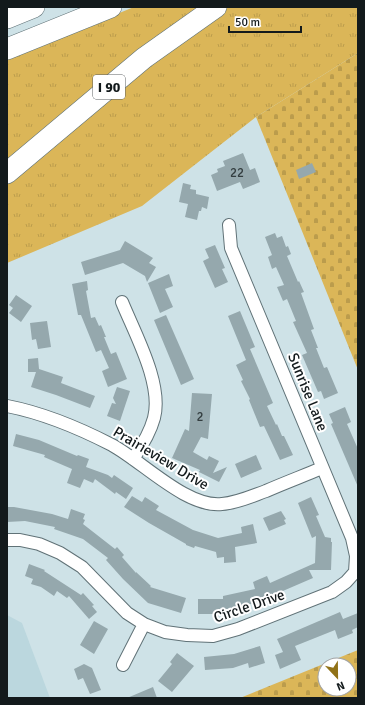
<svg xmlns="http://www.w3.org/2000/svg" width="365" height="705" font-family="Signika,sans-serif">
	<defs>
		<pattern id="grass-tufts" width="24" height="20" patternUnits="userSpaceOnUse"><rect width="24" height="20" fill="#dbb658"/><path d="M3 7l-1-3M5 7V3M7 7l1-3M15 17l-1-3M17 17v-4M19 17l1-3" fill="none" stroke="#bb9c4c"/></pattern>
		<pattern id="cemetery-stones" width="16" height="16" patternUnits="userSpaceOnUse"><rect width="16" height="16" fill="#dbb658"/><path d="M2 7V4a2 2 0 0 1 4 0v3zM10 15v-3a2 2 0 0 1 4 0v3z" fill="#bb9c4c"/></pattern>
	</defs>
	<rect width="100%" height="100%" fill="#cee2e7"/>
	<path fill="#bbd7de" d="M7,615l15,8 28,75h-43z"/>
	<path fill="url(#grass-tufts)" d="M134,7h72l-199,159v-107z
		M228,7h130v46l-102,64 -114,89 -135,57v-78l148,-127z"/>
	<path fill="url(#cemetery-stones)" fill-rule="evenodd" d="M358,53v317l-102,-253z
		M358,650v48h-118zM325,665h24v24h-24z"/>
	<path fill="#95a8ad" d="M243,153l7,17 5,-2 5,14 -17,7 -3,-7 -23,9 -6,-16 7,-3 -1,-3 8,-3 -2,-5z
		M312,163l4,9 -17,7 -3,-9z
		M183,183l8,2 -1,4 6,1v4l13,3 -2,12 -5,-2 -1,4h-2l-2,9 -12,-3 3,-13 -9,-2z
		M275,233l2,5 5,-2 4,11 2,-1 3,8 -4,2 11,26 1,-1 5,11 -3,1 13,36 -3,1 7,18h-2l8,20 3,-1 11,26 -14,6 -3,-8 -3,1 -16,-37 5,-2 -14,-31 3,-1 -9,-22 -4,2 -6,-14 7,-2 -8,-18 -4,2 -4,-12 4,-2 -7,-18z
		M125,241l28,17 -4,5 7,4 -9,15 -2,-6 -22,-13 -38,12 -4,-13 39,-12z
		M215,245l10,23 -3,1 6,13 -13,6 -12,-27 6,-3 -4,-9z
		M169,274l4,12 -8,3 8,18 -13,6 -12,-30z
		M87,281l1,9 -2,1 5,27 4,-1 4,9 2,-1 5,12h-2l7,17 5,-2 11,27 -19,8 -6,-16 7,-3 -8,-18 -5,2 -15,-37h-3l-6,-31z
		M16,295l16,11 -11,16 -12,-9 4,-5 -4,-3z
		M240,311l15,36 -5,2 23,54 -6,3 9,19 1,-1 5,12h2l9,19 -13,5 -16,-34 -4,1 -11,-27 1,-1 -9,-18 2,-1 -7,-15 10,-5 -18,-44z
		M166,315l28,64 -13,6 -27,-65z
		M47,321l4,26 -13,2 -2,-10 -4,1 -2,-17z
		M38,358l1,11 24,8 -2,6 34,13 -5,12 -34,-13 -25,-8 5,-15h-8v-13z
		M117,387l13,4 -10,30 -13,-5 5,-13 4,1 -3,-6z
		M192,393l20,1 -4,45 -7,-2 -8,15 14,8 2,-4 10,5 -6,12 14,-6 -8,15 -20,-10 1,-2 -28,-12 13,-29 4,2z
		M345,407l6,15 -4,2 11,25v38l-27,-63 2,-1 -4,-9z
		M16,434l23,6 38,16 1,-1 11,4 -3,8 22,8 4,3 2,-3 19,13 -7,11 -10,-7 -1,2 -20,-15 -2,4 -9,-4 -4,9 -13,-5 5,-14 -28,-12 1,-2 -32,-9z
		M256,455l6,14 -21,9 -6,-14z
		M132,496l10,6 3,-5 14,9 -3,4 37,20 25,8 24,-5 -1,-6 12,-3 4,19 -22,4 1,15 -12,1v-6l-7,1 -1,-6 -21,-6 -1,2 -8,-3v-1l-37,-21 -25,-16z
		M311,497l8,18 -3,1 9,21 6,1v4h1l-1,28h-22l4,8 -58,25 -39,9v2h-18v-15h25v-3l32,-7 -2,-7 14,-6 3,7 45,-20 1,-27 -4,2 -14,-35z
		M7,507h7l38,7 16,5 3,-10 14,5 -2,5 2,1 -2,4 32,25 2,-2 7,8 -2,2 14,16v-1l15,14 -1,1 36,11 -5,15 -33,-10 -25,-24 -17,-19 2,-2 -25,-19 -29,-10 1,-2 -30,-6 -18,1z
		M281,511l5,8 -2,1 2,4 -17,7 -6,-13z
		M29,564l16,6 -1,1 37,24 2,-2 11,12 -2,1 5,6 -8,7 -20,-23 -2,2 -10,-7 -3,5 -13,-9 -10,-3 2,-5 -8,-3z
		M340,612l3,7 15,-6v14l-6,3 1,3 -15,6 -3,-9 -40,16 6,14 -21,9 -5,-14 8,-3 -6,-13z
		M94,621l14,8 -14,25 -14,-9z
		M260,646l5,17 -16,5 -1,-5 -15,5 -28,2 -1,-13 30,-3z
		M177,653l17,13 -22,26 -14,-11 14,-17 -2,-2z
		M84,664l8,4 9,22 -11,4 -7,-16 -5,2 -4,-11z
		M153,687l4,11h-30z"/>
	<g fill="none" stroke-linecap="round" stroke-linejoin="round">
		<defs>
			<path id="street" d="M122,302c13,32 41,82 32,116 -4,15 -12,28 -21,41
				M7,406c36,7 72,22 105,39 31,17 75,63 110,59 15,-1 30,-8 44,-13 18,-8 37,-15 56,-23
				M7,540h13l19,4 21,9 22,14 45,46 17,11 21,8 22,3 26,1 25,-7 94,-37 14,-10 9,-10 1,-16 -4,-18 -121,-290 -2,-23
				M123,665l21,-41"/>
			<path id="highway" d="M7,18l27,-11
				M7,49l104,-42
				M7,173l137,-115 72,-51"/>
		</defs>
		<use href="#street" stroke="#607277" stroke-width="14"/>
		<use href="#highway" stroke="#607277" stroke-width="22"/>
		<use href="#street" stroke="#fff" stroke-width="12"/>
		<use href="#highway" stroke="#fff" stroke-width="21"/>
	</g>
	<g text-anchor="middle" stroke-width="4" stroke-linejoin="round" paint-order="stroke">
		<g font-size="13" fill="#343e40">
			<text x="237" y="177">22</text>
			<text x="200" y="421">2</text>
		</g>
		<rect fill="#fff" stroke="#5a5f60" stroke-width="1" x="93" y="75" width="32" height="24" rx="3"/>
		<g font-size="14" font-weight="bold" fill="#131a1c">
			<text x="109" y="92">I 90</text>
		</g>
		<g font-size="15" fill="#131a1c" stroke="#fff">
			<text transform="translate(308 392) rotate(68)" y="5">Sunrise Lane</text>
			<text transform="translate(161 458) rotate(31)" y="5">Prairieview Drive</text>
			<text transform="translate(249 606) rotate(-19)" y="5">Circle Drive</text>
		</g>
	</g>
	<rect width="365" height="705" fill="none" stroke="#131a1c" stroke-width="16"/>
	<g transform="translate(337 677) rotate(158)"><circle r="19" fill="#ffffff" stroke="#a1a3a4"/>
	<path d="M0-3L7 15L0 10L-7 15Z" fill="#917217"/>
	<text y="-6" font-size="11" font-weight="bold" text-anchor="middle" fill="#131a1c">N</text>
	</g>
	<path d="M229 26v6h72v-6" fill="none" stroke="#131a1c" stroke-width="2"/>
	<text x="235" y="26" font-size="12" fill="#131a1c" stroke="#ffffff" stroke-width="3" paint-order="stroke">50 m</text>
</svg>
